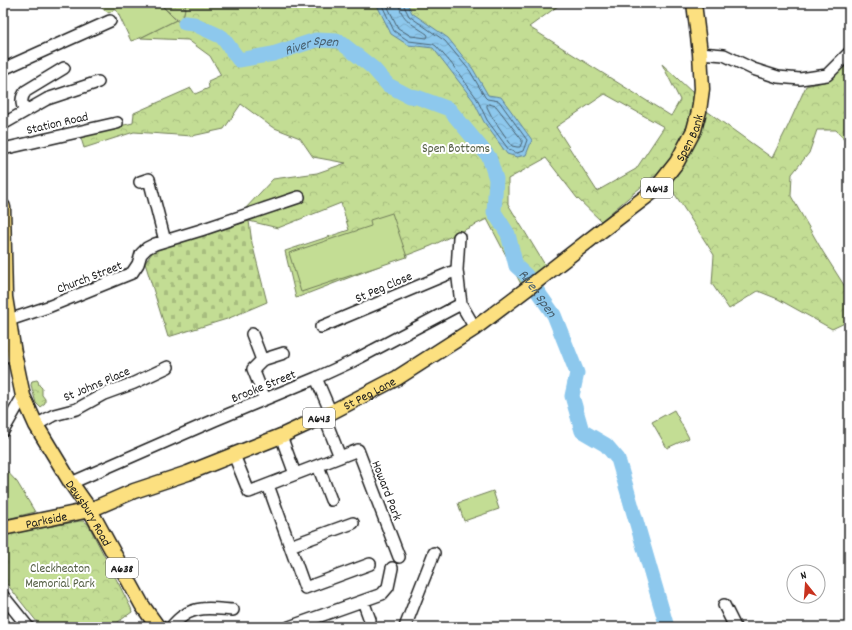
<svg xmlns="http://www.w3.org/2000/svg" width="852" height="630" font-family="Dekko,sans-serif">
	<defs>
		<pattern id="grass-tufts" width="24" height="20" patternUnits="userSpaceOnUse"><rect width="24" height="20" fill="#c3dd94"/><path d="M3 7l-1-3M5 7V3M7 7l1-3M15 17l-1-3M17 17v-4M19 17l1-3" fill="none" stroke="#a7bd7f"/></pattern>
		<pattern id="forest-crowns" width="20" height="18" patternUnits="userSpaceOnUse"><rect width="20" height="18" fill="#c3dd94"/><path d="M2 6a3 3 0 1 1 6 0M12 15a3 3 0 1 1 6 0" fill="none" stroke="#a7bd7f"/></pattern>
		<pattern id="cemetery-stones" width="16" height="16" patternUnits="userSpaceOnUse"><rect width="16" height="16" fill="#c3dd94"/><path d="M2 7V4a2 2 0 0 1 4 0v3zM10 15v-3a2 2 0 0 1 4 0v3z" fill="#a7bd7f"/></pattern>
		<pattern id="water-waves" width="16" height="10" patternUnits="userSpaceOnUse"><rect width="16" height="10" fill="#8dc8ed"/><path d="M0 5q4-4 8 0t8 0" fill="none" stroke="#79abcb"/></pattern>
	</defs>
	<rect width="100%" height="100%" fill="#fff"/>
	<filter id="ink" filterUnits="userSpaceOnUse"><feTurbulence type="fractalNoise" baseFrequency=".025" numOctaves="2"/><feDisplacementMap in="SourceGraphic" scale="8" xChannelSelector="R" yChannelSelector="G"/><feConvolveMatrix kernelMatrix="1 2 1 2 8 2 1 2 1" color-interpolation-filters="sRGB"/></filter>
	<g filter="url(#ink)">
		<path fill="url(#grass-tufts)" stroke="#707c58" d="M94,3h32l-17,10z
			M159,3h27l-4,21z"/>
		<path fill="url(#forest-crowns)" stroke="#707c58" fill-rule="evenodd" d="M186,3h376l-33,24 142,89 9,-16 -18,-36 32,30 10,15 68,49 16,-32 18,-40 17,-4 15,-10 11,-11v83l-13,-14h-19l-8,23 -17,21 -1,22 32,56 26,41v28l-17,8 -54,-30 -20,-8 -29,18 -17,-25 2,-29 -47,-73 -13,-6 -53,45 -24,-23 -31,-40 -38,21v25l37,61 -23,21 -35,-67 -56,27 -135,52 -11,-47 64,-21 -8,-27 -63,25 -29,-7 -59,18 54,-29 29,-31 44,-6 29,-10 -33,-6 -13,-19 -28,-11 -31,-23 -17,25 -32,7 -58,-4 -50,16 -4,-13 53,-12 1,-10 57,-25 4,6 14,-6 -1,-7 13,-6 -11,-19 -22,-16 -48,-2 36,-18 6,4zM605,94l59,33 -28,42 -39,22 -41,-64z
			M37,380l1,1 1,4 3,3v7l3,4v4l-5,4 -4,-4 -5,-18 1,-4z
			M80,521h4l4,3 43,84 1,4 -21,15h-70l-38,-48v-44z"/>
		<path fill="url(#cemetery-stones)" stroke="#707c58" d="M249,221l3,22 15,59 -40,17 -59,18 -23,-74 9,-13z"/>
		<path fill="#c3dd94" stroke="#707c58" d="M126,3h33l17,17 -36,18 -9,3 -15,-32z
			M392,213l15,44 -106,35 -12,-39 82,-27 -1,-6z
			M674,410l15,28 -22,10 -15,-26z
			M3,467l14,15 18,30 -32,8z
			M493,491l6,18 -35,12 -6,-18z"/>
		<path fill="url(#water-waves)" stroke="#608399" d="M376,3h31l5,10 36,25 25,31 15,26 13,2 31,43 -6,15 -9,2 -10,-3 -23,-32 -11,-22 -26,-34 -14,-18 -25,-3 -17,-11z"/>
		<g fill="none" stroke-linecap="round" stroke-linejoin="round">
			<path stroke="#496170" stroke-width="1" d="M381,3l13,28 15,10 24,3 3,2 15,17 25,34 11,23 22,30 8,3 6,-2 4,-11 -28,-39 -12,-2 -2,-2 -15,-26 -25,-30 -36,-25 -5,-10v-3
				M386,3l12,25 13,8 16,2 1,-2 -1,-2c-12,-8 -27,-15 -28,-31
				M489,104l7,2 26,34v2l-2,5h-3l-5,-1 -20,-29 -5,-10v-2z"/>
			<path stroke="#8dc8ed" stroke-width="15" id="s1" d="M185,23l9,1 28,13 17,23 34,-6 43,-14 23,1 34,27 15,17 21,11 8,1 32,12 40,48 7,22 -2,33 14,22 8,32 10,9 28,40 23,58 -5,23 10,35 24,14 12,14 49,168"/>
			<defs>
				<path id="minor" d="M700,53l24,2 29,14 25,8 22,2 27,-4 22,-22
					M3,69l107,-48
					M25,111c-4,-7 -5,-13 1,-20l38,-23
					M3,124l44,-25 51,-17
					M3,149l114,-26
					M140,182l9,-3 16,62
					M457,270l2,-33
					M9,320l39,-13 84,-34 6,-9 3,-10 6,-6 8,-4 46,-14 98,-33
					M321,327l136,-57 4,34 14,24
					M252,334l10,26
					M3,357l11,-4
					M316,378l15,35
					M265,399l-12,-30 9,-9 22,-7
					M324,416l16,41
					M36,425l18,-10 23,-6 27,-15 30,-11 34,-16
					M3,431l20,-35
					M281,436l14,38
					M234,455l15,37 109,-42 41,107
					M318,466l13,34
					M71,483l144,-63 101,-42 37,-17 108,-57
					M268,485l37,103 65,-24
					M290,546l63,-23
					M3,596l25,31
					M363,601l7,19
					M724,605l11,22
					M171,627c4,-4 7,-8 12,-11 14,-11 34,-7 50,-6
					M289,627l93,-33 6,-7 4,-19
					M405,627l29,-74"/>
				<g id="major">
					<path id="s2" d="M3,207l2,90 9,56 9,43 13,29 35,58 19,27 52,95 15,21 2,1"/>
					<path id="s3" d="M3,528l87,-18 44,-19 54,-18 93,-37 43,-20 73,-38 78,-50 53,-40 73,-57 54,-41 22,-28 17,-32 5,-19 3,-22 -2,-36 -6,-50"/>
				</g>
			</defs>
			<use href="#minor" stroke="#1c1c1c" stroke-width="14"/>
			<use href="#major" stroke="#1c1c1c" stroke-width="17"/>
			<use href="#minor" stroke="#fff" stroke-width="11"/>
			<use href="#major" stroke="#fce080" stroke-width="14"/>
		</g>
	</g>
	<g text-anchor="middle" stroke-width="4" stroke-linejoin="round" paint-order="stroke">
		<g fill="#fff" stroke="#606060" stroke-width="1">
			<rect x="641" y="178" width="32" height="20" rx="3"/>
			<rect x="303" y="408" width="32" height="20" rx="3"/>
			<rect x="106" y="558" width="32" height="20" rx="3"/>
		</g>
		<g font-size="12" font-weight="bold" fill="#1c1c1c">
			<text x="657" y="192">A643</text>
			<text x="319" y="422">A643</text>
			<text x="122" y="572">A638</text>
		</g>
		<g font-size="13" fill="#1c1c1c" stroke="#fff">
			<text transform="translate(57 122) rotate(-13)" y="5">Station Road</text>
			<text dy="5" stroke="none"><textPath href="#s3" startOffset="806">Spen Bank</textPath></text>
			<text transform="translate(89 276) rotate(-21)" y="5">Church Street</text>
			<text transform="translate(383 286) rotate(-23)" y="5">St Peg Close</text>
			<text transform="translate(96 383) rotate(-23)" y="5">St Johns Place</text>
			<text transform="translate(263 385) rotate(-22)" y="5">Brooke Street</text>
			<text dy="5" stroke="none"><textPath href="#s3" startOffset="392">St Peg Lane</textPath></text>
			<text transform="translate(388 490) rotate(69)" y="5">Howard Park</text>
			<text dy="5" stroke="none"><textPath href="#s2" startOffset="325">Dewsbury Road</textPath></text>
			<text dy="5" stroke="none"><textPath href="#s3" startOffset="44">Parkside</textPath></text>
		</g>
		<g font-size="13" fill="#566046" stroke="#fff">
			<text x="456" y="152">Spen Bottoms</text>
			<text x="60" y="572">Cleckheaton<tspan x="60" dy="15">Memorial Park</tspan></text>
		</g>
		<g font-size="14" font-style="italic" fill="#496170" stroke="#fff">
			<text dy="5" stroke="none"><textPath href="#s1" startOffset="143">River Spen</textPath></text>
			<text dy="5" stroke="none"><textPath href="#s1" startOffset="516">River Spen</textPath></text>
		</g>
	</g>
	<rect width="852" height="630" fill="none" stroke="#fff" stroke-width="16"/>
	<rect x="8" y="8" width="836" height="614" fill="none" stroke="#1c1c1c" stroke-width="1.5" filter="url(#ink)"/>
	<g transform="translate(806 584) rotate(343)"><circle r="19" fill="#ffffff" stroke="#a4a4a4"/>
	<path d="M0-3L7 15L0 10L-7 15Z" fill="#c8321e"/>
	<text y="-6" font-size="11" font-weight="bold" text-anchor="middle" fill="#1c1c1c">N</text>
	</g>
</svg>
